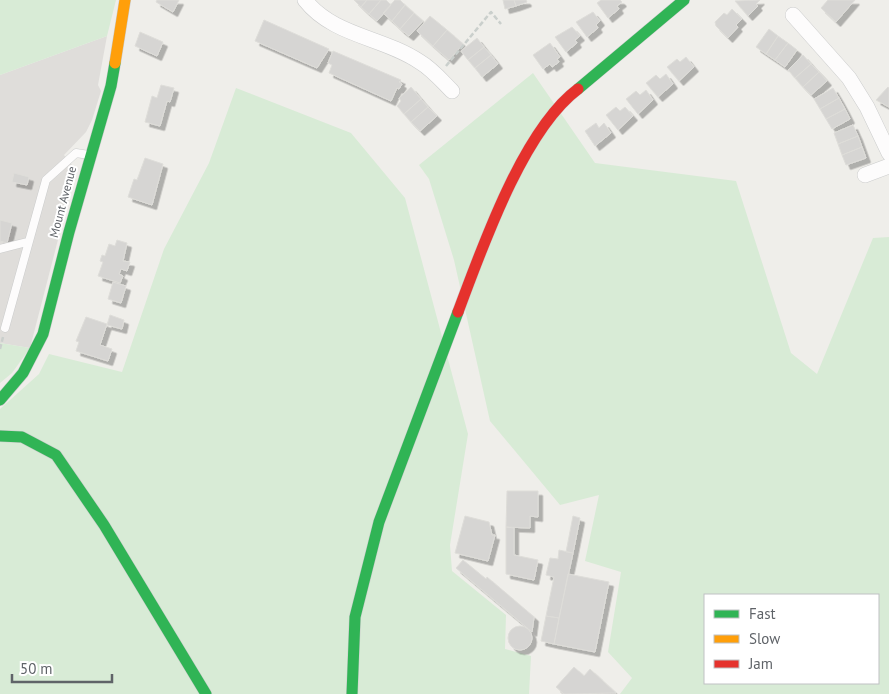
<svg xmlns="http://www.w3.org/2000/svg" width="889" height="694" font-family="'PT Sans',sans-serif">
	<defs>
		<filter id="shadow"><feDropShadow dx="4.5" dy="4.5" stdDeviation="0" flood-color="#0004"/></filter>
	</defs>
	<rect width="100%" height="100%" fill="#efeeea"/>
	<path fill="#dfddda" d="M107,36l-9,49 3,6 -9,29 -6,12 -22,23 12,15 -46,178 -30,-5v-268z"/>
	<path fill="#d8ebd6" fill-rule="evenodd" d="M0,0h116l-9,36 -107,39z
		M533,73l62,90 141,18 55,172 26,21 56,-136 16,-1v457h-269l12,-16 -24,-26 13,-80 -36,-11 14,-66 -39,10 -70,-84 -36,-161 -25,-81 -10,-14zM705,595h173v88h-173z
		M236,88l115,45 54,65 63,236 -18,111 2,26 54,44 -1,34 26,7 -2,38h-529v-285l39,-35 10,-20 73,18 42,-123 45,-86z
		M0,343l30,5 -18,25 -12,10z"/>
	<path fill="#d6d5d3" stroke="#deddd9" filter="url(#shadow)" d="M157,0h22l-6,12 -17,-10z
		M354,0h13l-6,7z
		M367,0h14l-12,14 -8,-7z
		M381,0h5l5,5 -14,16 -8,-7z
		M395,0h5l5,5 -13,16 -9,-8z
		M503,0h11l2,6 -11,3z
		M514,0h12l1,2 -11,4z
		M601,0h19l2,2 -5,4 2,3 -11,9 -11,-15z
		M760,0l-4,4 2,2 -10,10 -13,-15z
		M828,0h27l-19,22 -15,-14z
		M405,5l9,8 -14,16 -8,-8z
		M732,9l10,10 -6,6 2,2 -10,11 -12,-12 -1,-4 9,-9 3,2z
		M593,12l7,9 -4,4 2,3 -11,9 -11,-15z
		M414,13l9,8 -14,15 -9,-7z
		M430,16l17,14 -14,16 -16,-15z
		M264,20l65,29 -12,19 -62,-27z
		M572,27l8,9 -5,4 2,3 -11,9 -11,-15z
		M769,29l9,7 -12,18 -10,-7z
		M447,30l16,14 -14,16 -16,-14z
		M140,32l23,10 -6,14 -22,-10z
		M778,36l10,7 -13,17 -9,-6z
		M477,38l7,9 -16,13 -7,-9z
		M550,43l10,14 -3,2 2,3 -7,5 -2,-3 -7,5 -10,-14z
		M788,43l9,7 -12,17 -10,-7z
		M484,47l7,8 -16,13 -7,-8z
		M333,51l68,29 -2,2 3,2 -3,5 -2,-1 -6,13 -62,-28 3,-8 -4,-2z
		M491,55l7,9 -16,13 -7,-9z
		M803,55l8,9 -16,14 -7,-8z
		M686,57l8,10 -15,14 -12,-14 10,-8 3,3z
		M811,64l8,8 -16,15 -8,-9z
		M819,72l8,9 -16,14 -8,-8z
		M666,74l7,10 -15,13 -12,-14 10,-8 4,4z
		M161,85l13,3 -4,14 -3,-1 -7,25 -15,-4 7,-26 5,2z
		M411,87l10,12 -17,15 -7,-8 4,-5 -2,-3z
		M888,87l1,1v19l-13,-7z
		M833,88l6,10 -19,11 -6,-10z
		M646,90l7,10 -15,14 -12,-15 10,-8 4,4z
		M839,98l6,11 -19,10 -6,-10z
		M421,99l7,8 -17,15 -7,-8z
		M428,107l9,9 -17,15 -9,-9z
		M616,107l4,4 5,-4 8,9 -15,14 -12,-15z
		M845,109l5,10 -18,10 -6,-10z
		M596,123l3,5 5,-5 7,10 -16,13 -10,-15z
		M853,125l5,11 -20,8 -4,-11z
		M858,136l4,11 -20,8 -4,-11z
		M862,147l4,11 -20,7 -4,-10z
		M145,158l18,6 -11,41 -24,-8 6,-18 3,1z
		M14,173l15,4 -2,8 -15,-3z
		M0,220l12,3 -5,20 -7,-2z
		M117,240l10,3 -4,18 7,1 -3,9 -6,-2 -2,5 4,2 -3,7 -22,-7 5,-14 -3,-1 2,-6 3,1 4,-12 6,2z
		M113,282l13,4 -5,17 -13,-4z
		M110,315l14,5 -2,9 -15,-4z
		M86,317l21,7 -7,21 12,4 -4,12 -32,-10 3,-9 -3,-1z
		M507,491h31v26l-8,-1v12l-24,-1z
		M465,516l24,6 3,13h3l-7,26 -33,-8z
		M573,516l7,2 -7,35 -7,-1z
		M506,527l8,1v27l24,5 -4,20 -28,-6z
		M559,550l14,3 -14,65 -13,-2 8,-39 -8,-2 4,-17 8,1z
		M463,560l23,19 1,-2 47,40 -2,15 -76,-64z
		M568,574l41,8 -14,70 -41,-8z
		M546,616l13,2 -5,26 -13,-3z
		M508 638a12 12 0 1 1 24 0a12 12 0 1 1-24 0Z
		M574,667l10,9 6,-7 26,24 -52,1 -8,-7z"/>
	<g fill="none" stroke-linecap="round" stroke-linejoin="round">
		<defs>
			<path id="lane" d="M0,249l27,-7
				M5,328l41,-148 30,-27 13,2"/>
			<path id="street" d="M305,0c28,36 78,37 115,62 12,7 22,19 32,29
				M793,15l56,63 18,29 22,46
				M865,175l24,-9"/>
			<path id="fast" d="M578,89l106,-89
				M0,400l23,-27 20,-39 26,-102 42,-146 4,-23
				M0,436l22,1 34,18 48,70 102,169
				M352,694l3,-77 24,-95 79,-210"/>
			<path id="slow" d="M115,63l10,-63"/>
			<path id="jam" d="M458,312c24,-64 65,-182 120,-223"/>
		</defs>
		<use href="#lane" stroke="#cbcccc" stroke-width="9"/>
		<use href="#street" stroke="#cbcccc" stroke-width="16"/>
		<use href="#fast" stroke="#cacacb" stroke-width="12"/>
		<use href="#slow" stroke="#cacacb" stroke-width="12"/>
		<use href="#jam" stroke="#cacacb" stroke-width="12"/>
		<path stroke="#cacfcc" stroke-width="2.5" stroke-dasharray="5 2.5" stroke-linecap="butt" d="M446,66l45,-54 10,12
			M0,349l3,-12"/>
		<use href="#lane" stroke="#fdfcfc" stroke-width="8"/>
		<use href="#street" stroke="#fdfcfc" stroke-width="15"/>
		<use href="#fast" stroke="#30b455" stroke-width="11"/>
		<use href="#slow" stroke="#ff9f0a" stroke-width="11"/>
		<use href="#jam" stroke="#e5322d" stroke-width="11"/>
	</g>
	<g text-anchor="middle" stroke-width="4" stroke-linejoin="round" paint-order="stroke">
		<g font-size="12" fill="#5f6368" stroke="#fff">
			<text transform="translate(63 202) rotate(-75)" y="4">Mount Avenue</text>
		</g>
	</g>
	<rect x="704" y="594" width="175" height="90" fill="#ffffff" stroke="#bfc1c3"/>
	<rect x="714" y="610" width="25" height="8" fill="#30b455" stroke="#bfc1c3"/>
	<text x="749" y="619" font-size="15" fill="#5f6368">Fast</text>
	<rect x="714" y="635" width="25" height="8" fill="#ff9f0a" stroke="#bfc1c3"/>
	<text x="749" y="644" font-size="15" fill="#5f6368">Slow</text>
	<rect x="714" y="660" width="25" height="8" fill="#e5322d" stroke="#bfc1c3"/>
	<text x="749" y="669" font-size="15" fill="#5f6368">Jam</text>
	<path d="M12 674v8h100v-8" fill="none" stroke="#5f6368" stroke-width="2.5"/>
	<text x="20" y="674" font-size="15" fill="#5f6368" stroke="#ffffff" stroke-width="4" paint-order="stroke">50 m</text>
</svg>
